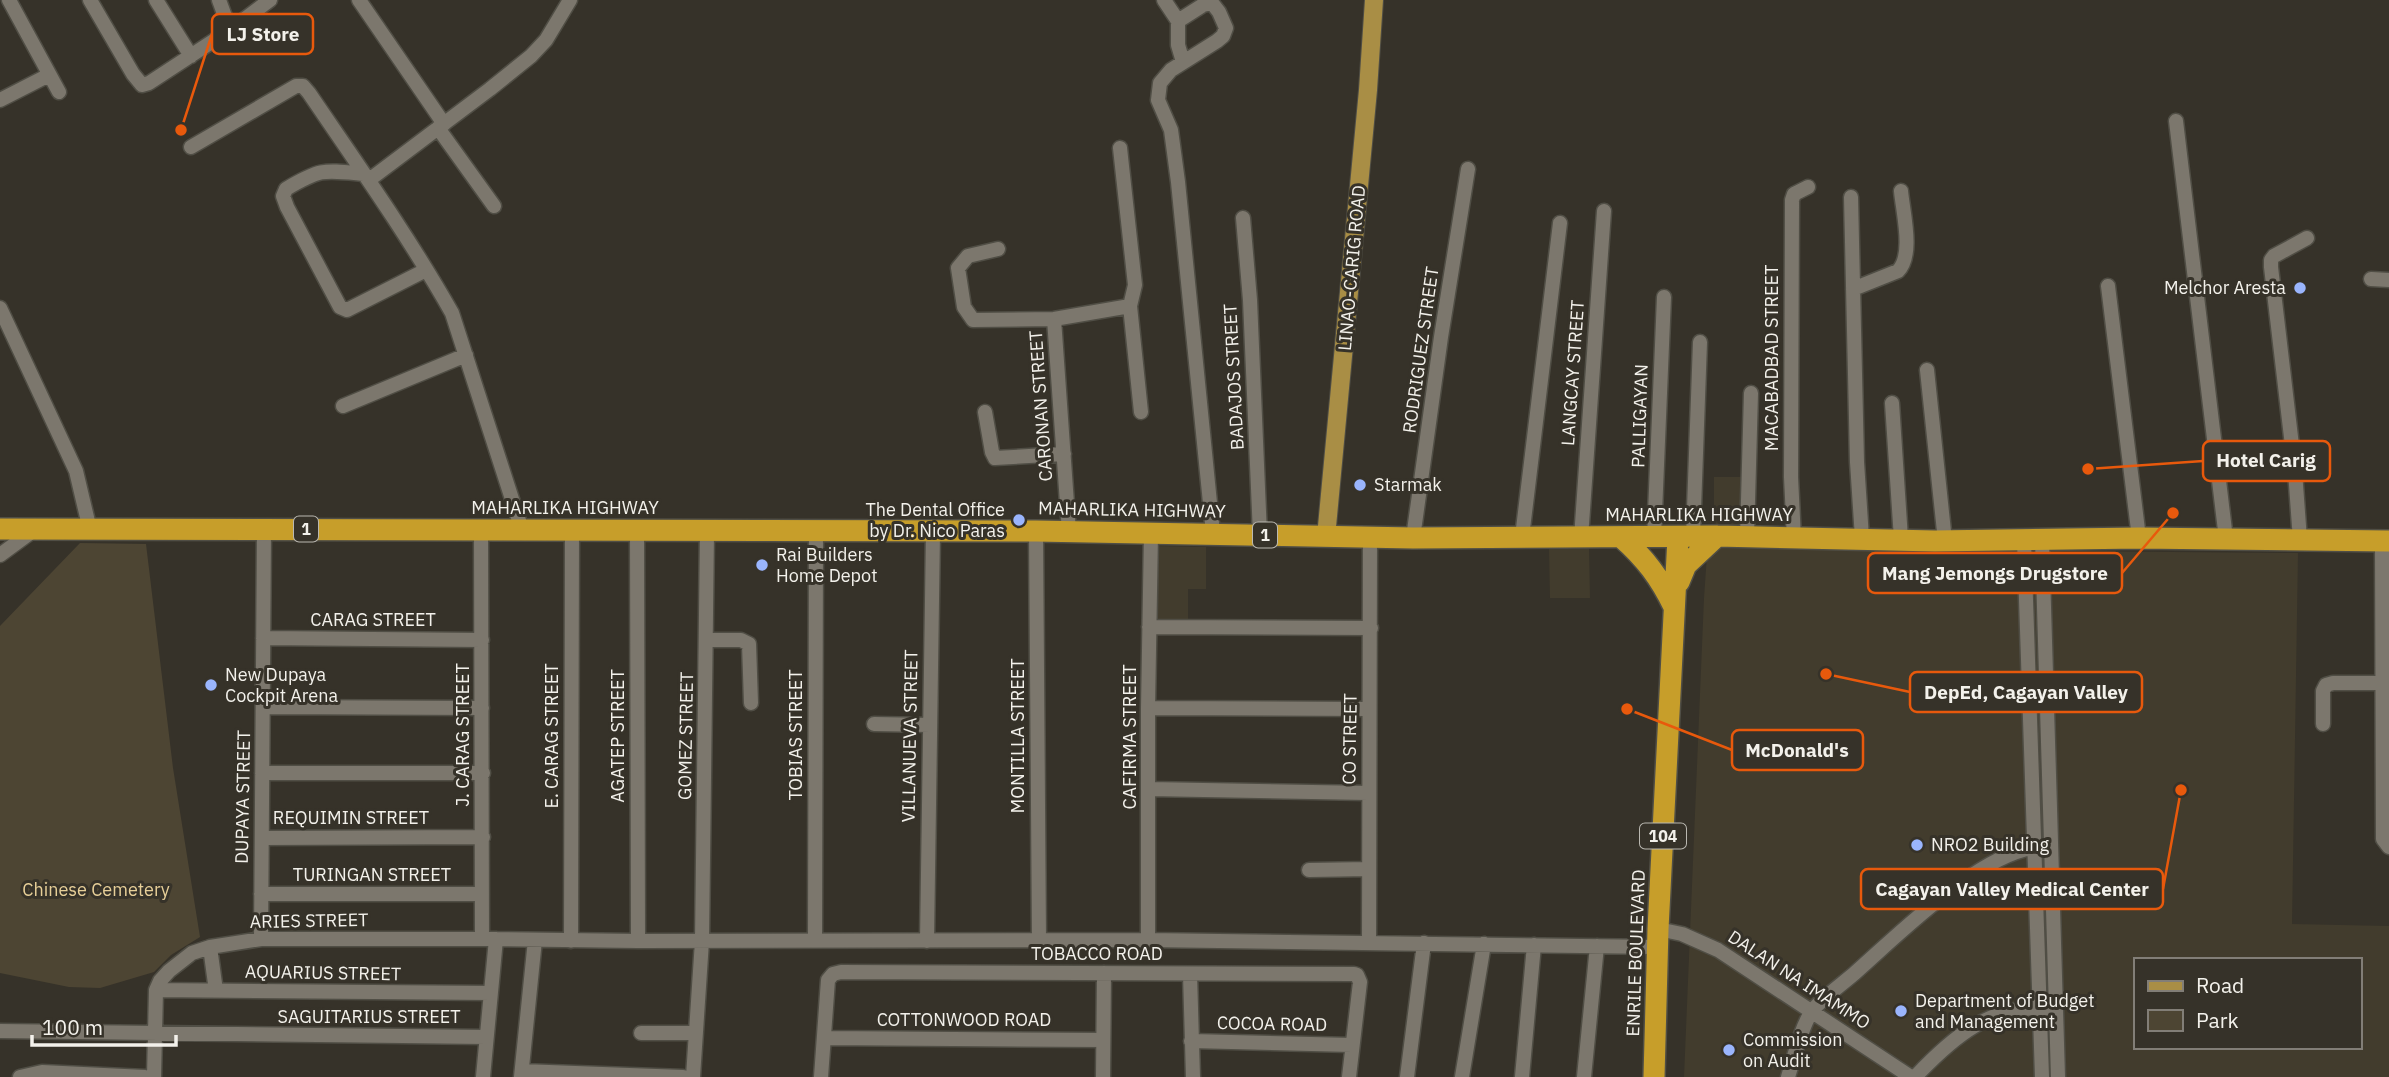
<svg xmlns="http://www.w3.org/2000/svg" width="2389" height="1077" font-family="'IBM Plex Sans',sans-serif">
	<rect width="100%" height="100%" fill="#363229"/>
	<path fill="#423c2d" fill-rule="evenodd" d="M1714,477h31v49h-31z
		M1151,546l55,1v42h-18v37h-37z
		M1549,548h40l1,50h-40z
		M1714,548l584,5 -6,371 97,2v151h-705l20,-479 3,-43zM2135,960h224v87h-224z"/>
	<path fill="#4d4533" d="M80,543l66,1 27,224 27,169 -29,18 -17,17 -54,16 -31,-1 -69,-14v-347z"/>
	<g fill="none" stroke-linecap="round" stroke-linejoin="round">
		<defs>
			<path id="minor" d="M9,0l50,92
				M90,0l43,74 9,11 7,-2 81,-53 40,-30
				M156,0l35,56
				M219,0l11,30
				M359,0l85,124
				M1164,0l14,21 25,-16 9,-2 7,9 7,16 -3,8 -6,5 -46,29 -11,13 -2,17 13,30 7,52 35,351
				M1178,21v24l5,17
				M0,100l49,-25
				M2176,121l50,418
				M438,128l56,78
				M191,147l105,-61h7l6,7c49,72 100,144 143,220l70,217
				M364,174c-40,-4 -43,-6 -78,15l-3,7 4,11 53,100 7,3 79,-40
				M369,180l121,-91 41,-33 15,-16 24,-40
				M1851,197l6,265 5,76
				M1243,218l7,82 10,235
				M998,249l-30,7 -10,12 6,39 9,13 81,-1 76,-13 5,-21 -15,-137
				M2371,279l18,1
				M2108,286l31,252
				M1853,289l45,-18c16,-16 5,-58 3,-80
				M1130,306l11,106
				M0,308l76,163 14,59
				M1054,319l15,213
				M1927,370l18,171
				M1892,403l9,136
				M343,406l123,-51
				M985,412l7,40 3,6 69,-4
				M481,531l1,408
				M637,531l1,410
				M1036,531l3,409
				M1522,537l38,-314
				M1654,537l10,-240
				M1693,537l7,-195
				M1747,537l4,-144
				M1413,538l28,-201 27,-168
				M1581,538l23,-327
				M1794,539l-3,-62 1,-277 2,-6 14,-7
				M2024,540l18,537
				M2042,540l16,537
				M2300,540l-5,-69 -24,-204v-7l3,-4 33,-18
				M2382,541l1,298 6,8
				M0,555l34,-25
				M1149,627l222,1
				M263,638l219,2
				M707,640h34l8,4 2,59
				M263,707l219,1
				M1148,708l221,1
				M874,724l56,1
				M2323,724v-33l3,-6 7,-2h50
				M262,773h221
				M1149,789l219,4
				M262,838l221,-1
				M1309,870l60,-1
				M261,894h221
				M1658,929l24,5 36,16 193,127
				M261,939l3,-410
				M815,940l1,-410
				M1148,940v-232l3,-175
				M571,941l1,-411
				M927,941l6,-409
				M1369,942l1,-406
				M210,947l6,44
				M1190,974l3,103
				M156,990l335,3
				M0,1031l486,6
				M641,1033h55
				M824,1038l279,2
				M1191,1041l161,4
				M522,1071l161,6
				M20,1077l22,-5 103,5
				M154,1077l2,-87 4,-9 9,-10 23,-18 18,-6 51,-8h235l142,2 510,-1 510,7
				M483,1077l13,-138
				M521,1077l14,-137
				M693,1077l9,-136 5,-409
				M821,1077l7,-97 5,-6 8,-2 513,2 3,1 3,7 -11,95
				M1103,1077l1,-104
				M1407,1077l17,-134
				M1462,1077l22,-133
				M1522,1077l12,-132
				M1584,1077l13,-131
				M1788,1077c6,-19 13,-50 24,-66 9,-12 33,-29 44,-39 43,-38 128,-123 185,-125
				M1915,1077c36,-38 77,-75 134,-68"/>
			<path id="major" d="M1326,537l42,-447 6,-90"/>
			<path id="highway" d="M0,529l1036,2 377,7 304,-2 218,5 204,-3 250,3
				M1621,537c24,21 39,41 53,70
				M1679,582l7,-17 31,-29
				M1654,1077l4,-148 20,-392"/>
		</defs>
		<use href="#minor" stroke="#504e45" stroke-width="17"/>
		<use href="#major" stroke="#504e45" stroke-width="20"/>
		<use href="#highway" stroke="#504e45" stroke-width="24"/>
		<use href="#minor" stroke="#7c776d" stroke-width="14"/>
		<use href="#major" stroke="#a98e45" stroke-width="18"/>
		<use href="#highway" stroke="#c79e2a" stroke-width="21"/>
	</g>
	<g fill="#9ab5fd" stroke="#363229" stroke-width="2.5">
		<circle cx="2300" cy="288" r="7"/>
		<circle cx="1360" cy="485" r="7"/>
		<circle cx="1019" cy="520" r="7"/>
		<circle cx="762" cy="565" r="7"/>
		<circle cx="211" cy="685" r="7"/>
		<circle cx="1917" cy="845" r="7"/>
		<circle cx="1901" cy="1011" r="7"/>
		<circle cx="1729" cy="1050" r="7"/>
	</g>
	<g text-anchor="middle" stroke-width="6" stroke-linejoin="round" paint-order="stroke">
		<g fill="#363229" stroke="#bab8b1" stroke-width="2">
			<rect x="294" y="516.5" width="24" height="25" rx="5"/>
			<rect x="1253" y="522.5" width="24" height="25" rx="5"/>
			<rect x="1640" y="823.5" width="46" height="25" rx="5"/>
		</g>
		<g font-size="16" font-weight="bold" fill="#f3f1eb">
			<text x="306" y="535">1</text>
			<text x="1265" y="541">1</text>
			<text x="1663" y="842">104</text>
		</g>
		<g font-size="18" fill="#f3f1eb" stroke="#363229">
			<text transform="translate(1352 268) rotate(-85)" y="6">LINAO-CARIG ROAD</text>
			<text transform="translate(1421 350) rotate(-82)" y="6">RODRIGUEZ STREET</text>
			<text transform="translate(1772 358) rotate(-90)" y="6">MACABADBAD STREET</text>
			<text transform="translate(1573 373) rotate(-86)" y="6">LANGCAY STREET</text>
			<text transform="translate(1234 377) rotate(-93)" y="6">BADAJOS STREET</text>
			<text transform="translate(1041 406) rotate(-94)" y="6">CARONAN STREET</text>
			<text transform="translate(1640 416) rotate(-88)" y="6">PALLIGAYAN</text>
			<text x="565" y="514">MAHARLIKA HIGHWAY</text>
			<text transform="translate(1132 510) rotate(1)" y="6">MAHARLIKA HIGHWAY</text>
			<text x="1699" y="521">MAHARLIKA HIGHWAY</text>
			<text x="373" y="626">CARAG STREET</text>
			<text transform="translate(463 735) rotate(-90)" y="6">J. CARAG STREET</text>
			<text transform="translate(796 735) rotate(-90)" y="6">TOBIAS STREET</text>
			<text transform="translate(552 736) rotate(-90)" y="6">E. CARAG STREET</text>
			<text transform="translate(618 736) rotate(-90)" y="6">AGATEP STREET</text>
			<text transform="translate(686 736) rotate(-89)" y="6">GOMEZ STREET</text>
			<text transform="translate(910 736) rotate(-89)" y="6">VILLANUEVA STREET</text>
			<text transform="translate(1018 736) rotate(-90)" y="6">MONTILLA STREET</text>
			<text transform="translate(1130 737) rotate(-90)" y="6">CAFIRMA STREET</text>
			<text transform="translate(1350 739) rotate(-89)" y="6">CO STREET</text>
			<text transform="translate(243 797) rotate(-89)" y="6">DUPAYA STREET</text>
			<text x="351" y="824">REQUIMIN STREET</text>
			<text x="372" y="881">TURINGAN STREET</text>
			<text transform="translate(309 921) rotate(-1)" y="6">ARIES STREET</text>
			<text transform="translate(1636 953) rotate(-88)" y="6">ENRILE BOULEVARD</text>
			<text x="1097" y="960">TOBACCO ROAD</text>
			<text transform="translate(323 973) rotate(1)" y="6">AQUARIUS STREET</text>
			<text transform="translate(1799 980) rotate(33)" y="6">DALAN NA IMAMMO</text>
			<text x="369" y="1023">SAGUITARIUS STREET</text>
			<text x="964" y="1026">COTTONWOOD ROAD</text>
			<text transform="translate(1272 1024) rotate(1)" y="6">COCOA ROAD</text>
		</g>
		<g font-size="18" fill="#f3f1eb" stroke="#363229" text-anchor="start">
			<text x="2286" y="294" text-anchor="end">Melchor Aresta</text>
			<text x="1374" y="491">Starmak</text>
			<text x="1005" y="516" text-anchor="end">The Dental Office<tspan x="1005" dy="21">by Dr. Nico Paras</tspan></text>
			<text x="776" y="561">Rai Builders<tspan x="776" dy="21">Home Depot</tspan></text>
			<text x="225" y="681">New Dupaya<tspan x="225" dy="21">Cockpit Arena</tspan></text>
			<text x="1931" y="851">NRO2 Building</text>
			<text x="1915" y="1007">Department of Budget<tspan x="1915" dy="21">and Management</tspan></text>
			<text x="1743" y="1046">Commission<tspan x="1743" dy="21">on Audit</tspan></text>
		</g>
		<g font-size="18" fill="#e7cf98" stroke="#363229">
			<text x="96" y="896">Chinese Cemetery</text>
		</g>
	</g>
	<path fill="none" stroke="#e8590c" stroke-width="2.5" d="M181 130L212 34M2088 469L2203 461M2173 513L2122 573M1826 674L1910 692M1627 709L1732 750M2181 790L2163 889"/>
	<g fill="#e8590c" stroke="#363229" stroke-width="2.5">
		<circle cx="181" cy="130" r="7"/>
		<circle cx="2088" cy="469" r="7"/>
		<circle cx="2173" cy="513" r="7"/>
		<circle cx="1826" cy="674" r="7"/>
		<circle cx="1627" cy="709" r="7"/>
		<circle cx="2181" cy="790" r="7"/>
	</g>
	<g fill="#363229" stroke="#e8590c" stroke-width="2.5">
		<rect x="212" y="14" width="101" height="40" rx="7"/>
		<rect x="2203" y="441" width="127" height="40" rx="7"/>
		<rect x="1868" y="553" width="254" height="40" rx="7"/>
		<rect x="1910" y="672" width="232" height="40" rx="7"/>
		<rect x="1732" y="730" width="131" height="40" rx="7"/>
		<rect x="1861" y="869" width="302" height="40" rx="7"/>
	</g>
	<g font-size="19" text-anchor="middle" font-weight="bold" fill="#f3f1eb">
		<text x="263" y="41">LJ Store</text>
		<text x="2266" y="467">Hotel Carig</text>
		<text x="1995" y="580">Mang Jemongs Drugstore</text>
		<text x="2026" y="699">DepEd, Cagayan Valley</text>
		<text x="1797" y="757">McDonald's</text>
		<text x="2012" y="896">Cagayan Valley Medical Center</text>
	</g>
	<rect x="2134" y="958" width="228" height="91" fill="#363229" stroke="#827e77" stroke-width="2"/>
	<rect x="2148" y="981" width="35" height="10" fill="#a98e45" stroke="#827e77" stroke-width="2"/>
	<text x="2196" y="993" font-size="21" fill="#f3f1eb">Road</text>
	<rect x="2148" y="1010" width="35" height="21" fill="#4d4533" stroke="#827e77" stroke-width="2"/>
	<text x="2196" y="1028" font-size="21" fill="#f3f1eb">Park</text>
	<path d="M32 1035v10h144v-10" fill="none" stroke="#f3f1eb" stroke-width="3.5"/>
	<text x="42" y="1035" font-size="21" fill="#f3f1eb" stroke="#363229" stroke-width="5" paint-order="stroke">100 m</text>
</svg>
